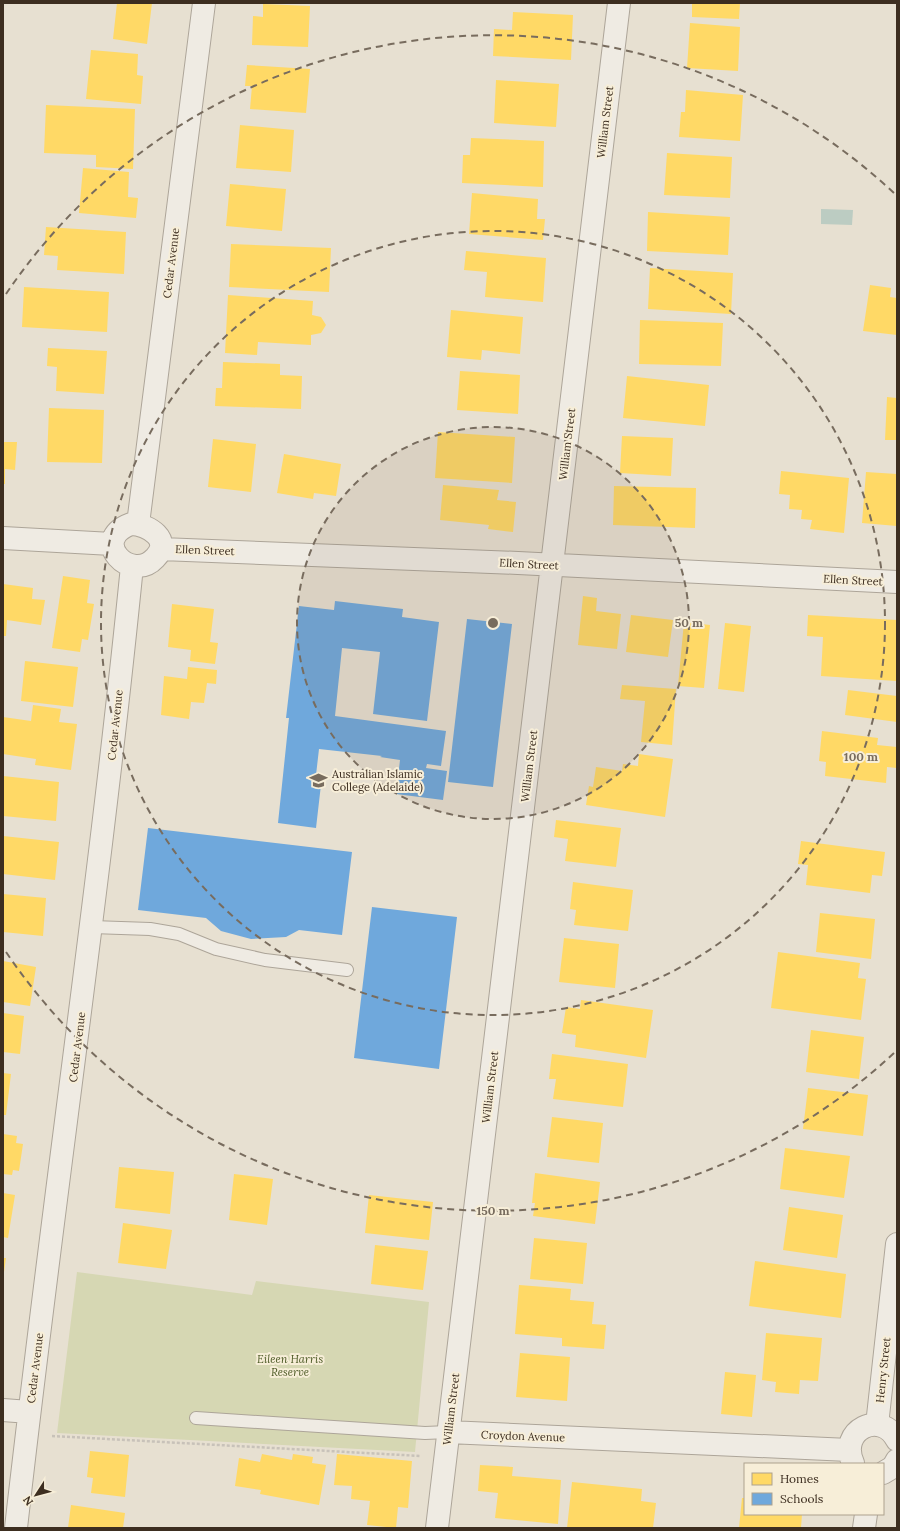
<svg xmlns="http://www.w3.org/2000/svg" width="900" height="1531" font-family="Lora,serif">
	<rect width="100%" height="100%" fill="#e7e0d1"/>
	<path fill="#d6d7b3" d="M77,1272l175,23 4,-14 173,21 -14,150 -358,-19z"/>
	<path fill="#bcccc2" d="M821,209l32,1 -1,15 -31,-1z"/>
	<path fill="#ffd966" d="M117,3h35l-5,41 -34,-5z
		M692,3h48l-1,16 -47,-2z
		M263,4l47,2 -2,41 -56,-2 1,-29 10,1z
		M513,12l60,3 -2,45 -78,-4 1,-27 18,1z
		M690,23l50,4 -2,44 -51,-3z
		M91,50l47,4 -1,21 6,1 -2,28 -55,-5z
		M247,65l63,4 -4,44 -56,-4 2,-23h-7z
		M496,80l63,4 -3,43 -62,-4z
		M686,90l57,5 -3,46 -61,-4 2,-25h4z
		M46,105l89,4 -2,60 -37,-2v-12l-52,-2z
		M240,125l54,5 -3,42 -55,-4z
		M471,138l73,3 -1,46 -81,-4 1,-28h7z
		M667,153l65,4 -2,41 -66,-3z
		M83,168l46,4 -1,25 10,1 -2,20 -57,-5z
		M230,184l56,5 -4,42 -56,-5z
		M472,193l66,6 -1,20h8l-2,21 -74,-6z
		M648,212l82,5 -2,38 -81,-4z
		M46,227l80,5 -2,42 -67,-4 1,-14 -14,-1z
		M231,244l100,4 -2,44 -100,-5z
		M466,251l80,7 -3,44 -58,-5 2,-25 -23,-2z
		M650,268l83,5 -2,41 -83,-5z
		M870,285l21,3 -1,9 7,1v37l-34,-4z
		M24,287l85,5 -2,40 -85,-5z
		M228,295l85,6 -1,14 9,2 5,8 -5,8 -10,2v10l-53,-3 -1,13 -32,-2z
		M451,310l72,7 -3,37 -38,-4 -1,10 -34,-3z
		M640,320l83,3 -2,43 -82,-2z
		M48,348l59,3 -3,43 -48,-3 1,-24 -10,-1z
		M223,362l57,2v11l22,1 -1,33 -86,-3 1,-18h6z
		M460,371l60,4 -2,39 -61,-4z
		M627,376l82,9 -4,41 -82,-8z
		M887,397l10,1v42h-12z
		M49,408l55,2 -2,53 -55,-1z
		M438,432l77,5 -3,46 -77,-5z
		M622,436l51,2 -2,38 -51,-3z
		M213,439l43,5 -5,48 -43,-5z
		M3,442h14l-2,28 -10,-1v15h-2z
		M284,454l57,10 -5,32 -22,-3 -1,6 -36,-6z
		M781,471l68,7 -5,55 -34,-4 2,-9 -11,-1 1,-9 -13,-1 1,-14 -11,-1z
		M866,472l31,2v52l-35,-3z
		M443,485l56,5 -2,10 19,2 -3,30 -25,-3 1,-4 -49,-5z
		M614,486l82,2 -1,40 -82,-3z
		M63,576l27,4 -3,23 7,1 -6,36 -6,-1 -2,13 -28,-4z
		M3,584l30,4 -1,11 13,1 -4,25 -34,-5 -1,16h-3z
		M583,596l14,2 -1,13 25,3 -4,35 -39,-4z
		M172,604l42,5 -4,33 8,1 -3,21 -25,-3 1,-11 -23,-3z
		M631,615l42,5 -5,37 -42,-5z
		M808,615l89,5 -1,61 -75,-5 2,-39 -16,-1z
		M684,622l26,3 -6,63 -26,-2z
		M725,623l26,3 -7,66 -26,-3z
		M25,661l53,6 -5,40 -52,-6z
		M188,667l29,3 -1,14 -9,-1 -3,20 -13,-1 -2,17 -28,-4 3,-39 23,3z
		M622,685l54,4 -4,56 -31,-3 4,-41 -25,-2z
		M848,690l49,6v26l-52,-7z
		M33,705l28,4 -2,13 18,2 -6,46 -36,-5 1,-6 -33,-5v-37l28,4z
		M822,731l56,7 -1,7 20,2v21l-10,-1 -1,16 -61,-7 1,-14 -7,-1z
		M639,754l34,5 -8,58 -79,-12 3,-19 4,1 3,-20 26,4 1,-7 15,2z
		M3,776l56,6 -3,39 -53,-5z
		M556,820l65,8 -5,39 -51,-6 3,-22 -14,-2z
		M3,836l56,6 -4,38 -52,-6z
		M801,841l84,11 -3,24 -10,-1 -2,18 -64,-8 2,-20 -10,-1z
		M573,882l60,8 -5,41 -54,-6 2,-15 -6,-1z
		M3,894l43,4 -3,38 -40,-4z
		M820,913l55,6 -4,40 -55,-7z
		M564,938l55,6 -4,44 -56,-6z
		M778,952l82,11 -2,15 8,1 -5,41 -90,-12z
		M3,961l33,6 -6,39 -27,-4z
		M581,1000l72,10 -7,48 -71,-11 1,-12 -14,-2 4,-26 14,2z
		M3,1013l21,3 -4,38 -17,-2z
		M811,1030l53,7 -5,42 -53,-7z
		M552,1054l76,10 -5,43 -70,-8 3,-20h-7z
		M3,1073l8,1 -5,41h-3z
		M808,1088l60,7 -5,41 -60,-7z
		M552,1117l51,6 -4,40 -52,-6z
		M3,1134l14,2 -1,7 7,1 -4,27 -6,-1 -1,5 -9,-1z
		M785,1148l65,8 -6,42 -64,-9z
		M119,1167l55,5 -4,42 -55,-6z
		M535,1173l65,9 -5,42 -62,-8 2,-13h-3z
		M234,1174l39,5 -6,46 -38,-5z
		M3,1193l12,2 -7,43 -5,-1z
		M369,1195l64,7 -4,38 -64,-7z
		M789,1207l54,8 -6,43 -54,-8z
		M123,1223l49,7 -6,39 -48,-6z
		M534,1238l53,5 -4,41 -53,-5z
		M375,1245l53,6 -5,39 -52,-6z
		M3,1258h3l-2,14h-1z
		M755,1261l91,13 -5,44 -92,-12z
		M519,1285l52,4 -1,11 24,2 -2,22 14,1 -2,24 -42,-3v-8l-47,-4z
		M766,1333l56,5 -4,43 -18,-1 -1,14 -24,-2 1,-10 -14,-2z
		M520,1353l50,4 -3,44 -51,-4z
		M725,1372l31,3 -4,42 -31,-3z
		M90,1451l39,4 -4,42 -34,-4 2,-15 -6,-1z
		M262,1454l30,6 1,-6 20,3 -1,6 14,2 -7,40 -59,-11 1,-4 -26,-4 4,-28 21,4z
		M337,1454l75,7 -4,47 -10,-1 -2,21 -29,-3 3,-24 -19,-2 1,-13 -18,-1z
		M480,1465l33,2 -1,9 49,4 -3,44 -63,-6 3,-25 -20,-2z
		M572,1482l70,7 -1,12 15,2 -3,25h-86z
		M742,1498h3v16h57l-1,14h-62z
		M71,1505l54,8 -2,15h-55z"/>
	<path fill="#6fa8dc" d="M335,601l68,8 -1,8 37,5 -12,99 -54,-7 7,-62 -38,-4 -7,68 111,15 -5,35 -14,-2 -1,4 21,3 -4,29 -47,-6 4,-34 -20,-3 2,-1 -63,-7 -3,26 6,1 -6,52 -38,-5 11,-105h-3l13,-112 35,4z
		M467,619l45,5 -19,163 -45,-5z
		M148,828l204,24 -10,83 -43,-5 -13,7 -35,2 -30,-8 -15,-13 -68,-8z
		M372,907l85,10 -18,152 -85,-11z"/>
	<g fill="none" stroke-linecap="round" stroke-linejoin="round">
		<defs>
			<path id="lane" d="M92,927l58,2 29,5 37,15 49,11 82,10
				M196,1418l229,15 23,-1"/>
			<path id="street" d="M131,524c17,0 42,16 24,34 -24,26 -67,-18 -24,-34z
				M138,524l66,-521
				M3,538l109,6
				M161,549l357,14 379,19
				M3,1410l26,2
				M877,1425l20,-181
				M448,1432l401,18
				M853,1463c-15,-33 28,-54 44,-23
				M883,1473l10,-6 4,-7
				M16,1528c36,-321 84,-641 116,-962
				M437,1528l182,-1525
				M864,1528l2,-14"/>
		</defs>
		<use href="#lane" stroke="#ada599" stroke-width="14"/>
		<use href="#street" stroke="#ada599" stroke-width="24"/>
		<path stroke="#c8c2b9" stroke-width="2.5" stroke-dasharray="3 2" stroke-linecap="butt" d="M52,1436l369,20"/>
		<use href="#lane" stroke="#efebe3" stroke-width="12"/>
		<use href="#street" stroke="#efebe3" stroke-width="22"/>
	</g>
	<circle cx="493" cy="623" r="196" fill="#786c5e" fill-opacity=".12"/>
	<g fill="none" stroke="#786c5e" stroke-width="2" stroke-dasharray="7 5">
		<circle cx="493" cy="623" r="196"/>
		<circle cx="493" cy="623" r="392"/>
		<path d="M894 1053A588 588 0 0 1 6 952M6 294A588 588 0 0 1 894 193"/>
	</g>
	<defs>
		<symbol id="school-bare" viewBox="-9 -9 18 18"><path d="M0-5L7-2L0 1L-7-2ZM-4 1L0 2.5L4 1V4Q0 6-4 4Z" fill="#786c5e" stroke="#f7eed8" stroke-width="2.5" paint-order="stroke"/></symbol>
	</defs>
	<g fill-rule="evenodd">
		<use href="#school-bare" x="306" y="768" width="25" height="25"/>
	</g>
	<g text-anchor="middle" stroke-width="4" stroke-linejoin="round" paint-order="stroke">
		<g font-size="11" fill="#3d2e20" stroke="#f7eed8">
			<text transform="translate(605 122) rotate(-83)" y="4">William Street</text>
			<text transform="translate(171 263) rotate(-83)" y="4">Cedar Avenue</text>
			<text transform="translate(567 444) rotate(-83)" y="4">William Street</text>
			<text transform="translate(205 550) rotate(2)" y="4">Ellen Street</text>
			<text transform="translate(529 564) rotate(3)" y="4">Ellen Street</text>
			<text transform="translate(853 580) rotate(3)" y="4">Ellen Street</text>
			<text transform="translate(115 725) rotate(-84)" y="4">Cedar Avenue</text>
			<text transform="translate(529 766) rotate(-83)" y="4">William Street</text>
			<text transform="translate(77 1047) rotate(-83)" y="4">Cedar Avenue</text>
			<text transform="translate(490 1087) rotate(-83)" y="4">William Street</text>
			<text transform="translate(35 1368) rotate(-83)" y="4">Cedar Avenue</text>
			<text transform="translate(883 1370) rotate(-84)" y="4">Henry Street</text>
			<text transform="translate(451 1409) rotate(-83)" y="4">William Street</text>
			<text transform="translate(523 1436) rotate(2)" y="4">Croydon Avenue</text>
		</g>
		<g font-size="11" fill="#3d2e20" stroke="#f7eed8" text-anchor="start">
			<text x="332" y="778">Australian Islamic<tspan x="332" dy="13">College (Adelaide)</tspan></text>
		</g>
		<g font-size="11" font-style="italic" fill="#4d5a26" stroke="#f7eed8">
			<text x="290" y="1363">Eileen Harris<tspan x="290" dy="13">Reserve</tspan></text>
		</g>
	</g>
	<circle cx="493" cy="623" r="6" fill="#786c5e" stroke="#f7eed8" stroke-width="2"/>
	<g font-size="12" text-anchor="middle" font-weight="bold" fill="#786c5e" stroke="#f7eed8" stroke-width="4" stroke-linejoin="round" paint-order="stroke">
		<text x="689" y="627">50 m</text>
		<text x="861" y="761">100 m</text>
		<text x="493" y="1215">150 m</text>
	</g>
	<rect width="900" height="1531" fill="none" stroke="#3d2e20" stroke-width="8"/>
	<rect x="744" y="1463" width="140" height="52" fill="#f7eed8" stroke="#ada18e"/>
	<rect x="752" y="1473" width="20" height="12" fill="#ffd966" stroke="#ada18e"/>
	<text x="780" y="1483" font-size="12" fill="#3d2e20">Homes</text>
	<rect x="752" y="1493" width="20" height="12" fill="#6fa8dc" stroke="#ada18e"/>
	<text x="780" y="1503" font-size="12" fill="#3d2e20">Schools</text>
	<g transform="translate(36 1495) rotate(234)" stroke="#f7eed8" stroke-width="3" paint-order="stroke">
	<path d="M0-3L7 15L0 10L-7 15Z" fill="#3d2e20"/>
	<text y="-6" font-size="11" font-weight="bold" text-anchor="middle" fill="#3d2e20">N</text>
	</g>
</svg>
